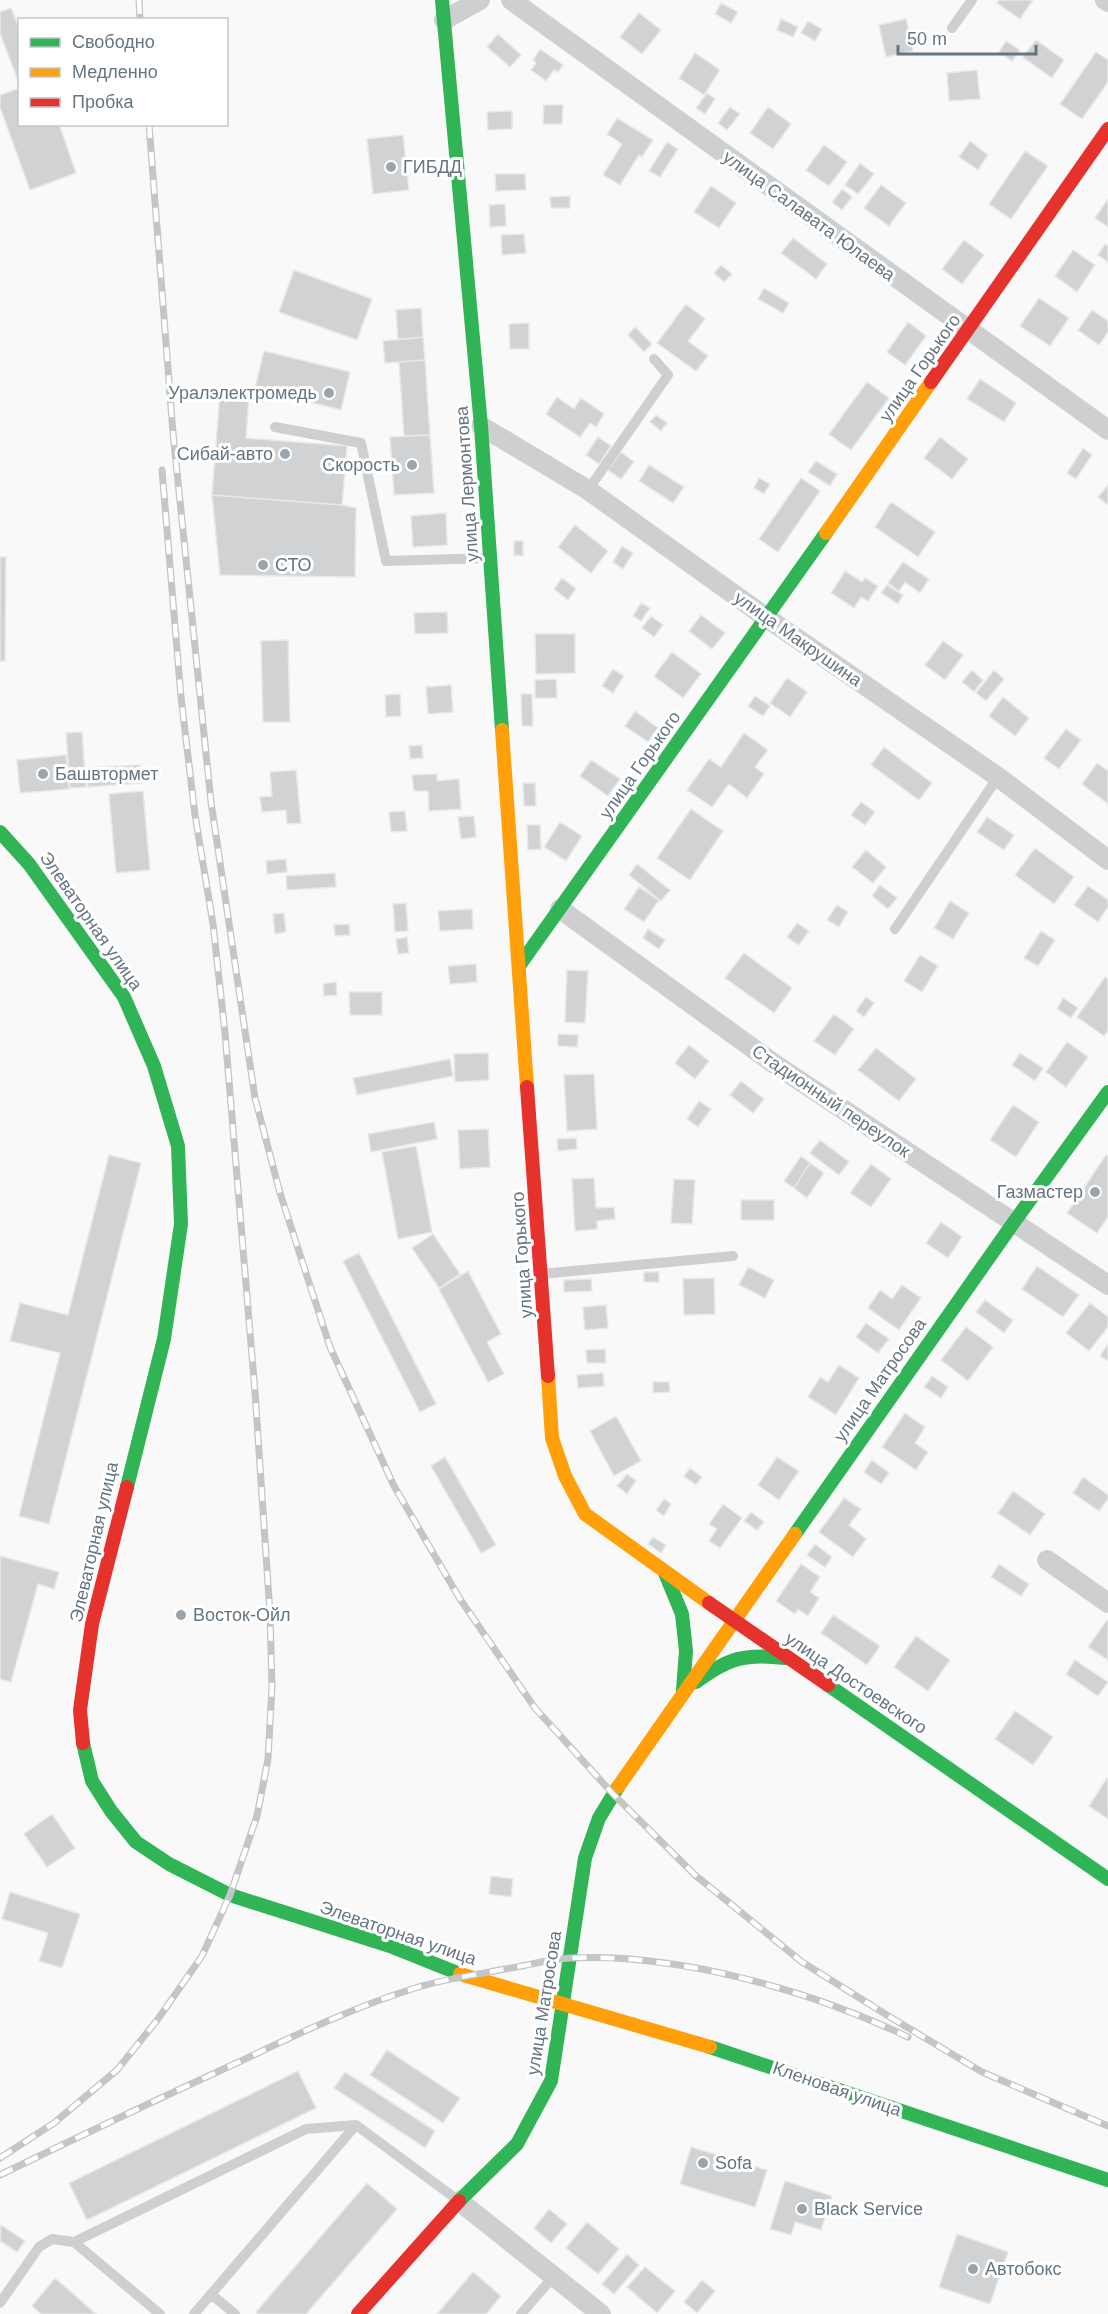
<svg xmlns="http://www.w3.org/2000/svg" width="1108" height="2314" font-family="Arial,sans-serif">
	<rect width="100%" height="100%" fill="#f9f9f9"/>
	<path fill="#d0d2d3" stroke="#e8e8e8" stroke-width="1.5" d="M999,0h34l-13,19 -23,-16z
		M721,3l17,9 -7,11 -16,-9z
		M11,8l9,22 -2,51 -18,-48v-21z
		M639,13l22,17 -19,24 -22,-17z
		M781,19l17,8 -5,10 -16,-7z
		M906,19l7,32 -27,6 -7,-32z
		M808,21l14,8 -7,12 -14,-8z
		M498,34l23,21 -11,12 -23,-20z
		M1036,40l28,20 -12,18 -29,-21z
		M1006,41l14,9 -8,11 -13,-9z
		M540,49l23,16 -5,7 -4,-2 -8,11 -15,-11 5,-7 -3,-3z
		M1096,52l12,8v22l-26,37 -22,-15z
		M695,53l25,17 -16,25 -25,-17z
		M977,70l3,29 -31,2 -2,-28z
		M20,88v36h39l17,49 -46,17 -30,-83v-12z
		M707,93l8,6 -10,15 -9,-6z
		M544,105h19l-1,19h-19z
		M730,107l10,7 -13,16 -9,-7z
		M768,107l23,17 -18,25 -23,-16z
		M512,111v18l-24,1 -1,-18z
		M617,118l36,22 -11,17 -3,-2 -19,30 -17,-10 19,-31 -15,-10z
		M403,135l6,55 -36,4 -6,-55z
		M970,141l18,14 -10,15 -19,-13z
		M667,142l11,7 -18,28 -11,-6z
		M824,145l23,17 -18,24 -23,-16z
		M1025,151l23,15 -37,53 -22,-15z
		M860,163l14,11 -16,20 -13,-9z
		M495,174h30l1,16 -30,1z
		M881,185l25,18 -17,23 -25,-18z
		M711,186l25,17 -17,25 -25,-16z
		M842,189l10,8 -10,13 -10,-8z
		M570,196v12h-19l-1,-11z
		M1108,199v28l-13,-9z
		M505,204l1,22 -16,1 -1,-22z
		M524,234l2,19 -24,2 -1,-20z
		M793,238l34,26 -11,15 -35,-26z
		M964,240l20,15 -22,29 -20,-15z
		M1105,244l3,2v16l-10,-7z
		M1073,250l22,15 -18,27 -22,-16z
		M721,265l11,9 -8,8 -10,-9z
		M294,270l78,29 -15,41 -78,-28z
		M764,288l25,15 -6,10 -25,-14z
		M1039,298l30,20 -19,28 -30,-20z
		M686,304l19,15 -17,22 20,15 -12,15 -39,-28z
		M421,308l2,29 -25,3 -2,-30z
		M1092,310l16,11v11l-9,13 -21,-15z
		M908,322l18,14 -21,29 -18,-13z
		M529,323v26h-19l-1,-25z
		M635,327l17,17 -8,8 -16,-17z
		M423,337l2,23 -40,3 -2,-22z
		M264,351l86,21 -9,38 -86,-22z
		M425,360l5,75 -26,1 -5,-74z
		M980,379l36,24 -12,19 -37,-23z
		M867,382l22,16 -38,52 -22,-16z
		M220,393l29,2 -3,43 101,8 -5,59 -130,-10z
		M557,397l17,12 7,-11 23,16 -8,13 -6,-4 -10,14 -34,-23z
		M656,415l11,8 -6,8 -11,-9z
		M430,435l4,58 -40,2 -4,-58z
		M598,437l13,9 -12,18 -13,-9z
		M940,437l28,22 -16,20 -28,-21z
		M1083,448l9,7 -16,24 -9,-6z
		M621,452l13,10 -13,17 -13,-9z
		M816,461l21,13 -7,12 -22,-14z
		M649,465l35,22 -11,16 -34,-22z
		M759,478l11,6 -6,10 -10,-6z
		M801,478l19,13 -42,61 -19,-13z
		M1108,485v20l-10,-8z
		M212,495l130,10 14,3 -1,69 -135,-2z
		M891,502l44,30 -17,25 -43,-30z
		M446,513l1,32 -34,2 -2,-31z
		M575,525l33,26 -17,22 -33,-26z
		M514,541h9v15l-9,-1z
		M622,546l11,7 -10,16 -10,-7z
		M0,557h6l-1,104h-5z
		M903,562l26,17 -9,14 -15,-11 -6,9 -11,-8z
		M845,571l17,11 3,-4 13,8 -10,15 -7,-4 -7,11 -23,-15z
		M562,578l14,11 -8,11 -14,-11z
		M887,585l16,10 -5,9 -17,-11z
		M641,603l9,5 -9,13 -8,-5z
		M447,612l1,21 -33,1 -1,-21z
		M701,615l24,18 -13,16 -23,-18z
		M651,616l12,9 -9,12 -12,-9z
		M535,634h40v39l-39,1z
		M288,640l2,82h-27l-2,-81z
		M943,641l20,14 -18,25 -20,-15z
		M672,652l29,22 -18,24 -29,-22z
		M613,669l11,7 -11,17 -11,-7z
		M972,670l11,10 -9,12 -12,-10z
		M994,670l10,9 -18,22 -10,-8z
		M787,678l20,14 -17,25 -20,-14z
		M556,679l1,19h-22v-18z
		M451,685l2,27 -25,2 -2,-27z
		M400,694l1,22 -15,1 -1,-22z
		M521,694h11l1,32h-11z
		M755,696l15,10 -7,10 -15,-10z
		M1003,697l26,21 -14,18 -26,-20z
		M635,711l23,17 -10,14 -23,-16z
		M1066,729l15,11 -22,29 -15,-11z
		M82,732l4,55 -16,1 -4,-55z
		M744,733l24,17 -13,17 9,7 -17,24 -18,-14 -17,23 -25,-17 22,-31 12,8z
		M422,745l1,13 -13,1 -1,-13z
		M884,747l48,36 -13,17 -48,-35z
		M66,755l3,34 -49,4 -3,-33z
		M591,760l29,19 -12,17 -28,-20z
		M1097,763l11,8v33l-26,-20z
		M140,765l1,18 -53,4 -1,-19z
		M296,770l5,53 -14,1 -1,-14 -24,2 -2,-15 12,-1 -2,-24z
		M437,774v7l22,-2 2,30 -32,2 -1,-20h-14l-2,-16z
		M523,783h12l1,23h-12z
		M143,791l7,79 -34,3 -7,-79z
		M861,802l14,10 -10,13 -14,-10z
		M691,809l32,22 -33,49 -33,-22z
		M405,811l2,20 -16,1 -2,-20z
		M474,816l2,21 -15,2 -3,-22z
		M987,817l27,18 -10,15 -27,-18z
		M560,822l22,14 -16,25 -22,-14z
		M527,825h13l1,24 -13,1z
		M1035,848l39,29 -20,27 -39,-29z
		M866,850l20,17 -13,16 -21,-16z
		M286,859l1,13 -20,2 -1,-13z
		M637,864l33,26 -9,11 -32,-26z
		M335,873l1,14 -49,3 -1,-14z
		M880,885l17,13 -9,11 -16,-13z
		M1088,886l20,14v7l-10,15 -24,-17z
		M639,887l20,13 -15,22 -20,-13z
		M950,901l19,12 -16,26 -19,-11z
		M406,903l2,28 -13,1 -2,-28z
		M837,905l11,7 -9,15 -12,-7z
		M472,909l1,20 -33,2 -2,-20z
		M284,913l2,19 -11,2 -2,-20z
		M797,923l12,8 -10,14 -12,-8z
		M349,924l1,11 -15,1 -1,-11z
		M648,929l17,11 -6,9 -16,-11z
		M1041,931l14,9 -17,26 -14,-8z
		M407,937l2,16 -11,1 -2,-15z
		M744,953l48,35 -18,25 -49,-35z
		M920,955l18,11 -16,26 -18,-11z
		M476,964l1,18 -27,2 -2,-18z
		M567,970l21,1 -3,52 -20,-1z
		M1105,977l3,2v52l-4,5 -27,-19z
		M336,982l1,13 -13,1 -1,-12z
		M349,992h33v23h-32z
		M866,997l8,6 -10,14 -8,-6z
		M1063,998l15,10 -7,10 -14,-9z
		M834,1014l20,15 -19,26 -21,-14z
		M558,1034l20,1 -1,12 -19,-1z
		M1067,1042l21,15 -22,30 -20,-15z
		M689,1045l20,16 -14,18 -20,-16z
		M876,1048l40,31 -17,22 -41,-31z
		M488,1053l1,27 -34,2 -1,-28z
		M1020,1053l23,15 -8,13 -23,-16z
		M450,1059l3,17 -96,19 -4,-17z
		M594,1074l3,55 -30,2 -3,-56z
		M741,1081l23,18 -11,14 -23,-18z
		M699,1101l12,8 -13,18 -11,-8z
		M1013,1105l26,17 -23,35 -26,-17z
		M434,1122l3,17 -66,13 -3,-18z
		M488,1129l2,38 -30,2 -2,-39z
		M576,1138l1,11 -19,2 -1,-12z
		M820,1140l29,22 -10,13 -29,-22z
		M416,1146l16,86 -34,7 -16,-87z
		M109,1155l32,8 -92,361 -30,-8 41,-163 -50,-12 10,-38 48,12z
		M1106,1155l2,1v61l-11,16 -30,-20z
		M801,1156l9,7 -16,25 -10,-7z
		M810,1163l14,10 -17,25 -13,-10z
		M871,1164l20,15 -20,28 -21,-14z
		M594,1178l2,30 18,-1 1,12 -18,2v8l-22,2 -3,-52z
		M674,1179l21,1 -3,44 -21,-1z
		M741,1200h33v20h-33z
		M941,1222l21,15 -14,21 -22,-15z
		M433,1234l27,40 -21,14 -27,-40z
		M359,1253l77,151 -16,8 -77,-151z
		M1037,1266l42,29 -16,22 -41,-28z
		M748,1267l26,13 -9,18 -26,-13z
		M468,1271l33,63 -14,8 17,32 -16,8 -49,-93z
		M644,1272h15v10h-15z
		M714,1278l1,36 -31,1 -1,-36z
		M591,1279l1,12 -28,1v-12z
		M902,1285l19,13 -22,32 -31,-22 12,-18 12,9z
		M985,1300l28,20 -9,13 -28,-21z
		M1090,1303l18,14v10l-19,24 -23,-18z
		M606,1305l2,23 -23,2 -2,-23z
		M866,1323l23,16 -11,14 -22,-16z
		M966,1327l27,20 -25,34 -27,-21z
		M1108,1344v17l-8,-5z
		M605,1349l1,14h-19l-1,-13z
		M839,1365l20,13 -23,37 -28,-18 12,-20 8,5z
		M603,1373l1,13 -26,2 -1,-13z
		M932,1376l16,11 -7,11 -17,-11z
		M653,1382h16l1,10 -17,1z
		M905,1413l20,14 -10,16 13,9 -12,18 -34,-23z
		M616,1416l25,45 -27,15 -24,-45z
		M445,1457l51,88 -15,8 -50,-87z
		M777,1457l22,14 -20,29 -21,-15z
		M872,1460l17,13 -8,11 -17,-12z
		M690,1468l12,9 -6,8 -12,-9z
		M627,1474l9,7 -9,13 -10,-8z
		M1083,1477l25,18v4l-9,12 -26,-18z
		M1013,1491l32,23 -15,21 -32,-22z
		M844,1498l17,11 -12,16 17,14 -13,18 -34,-25z
		M664,1499l7,5 -7,12 -8,-6z
		M723,1504l19,14 -22,30 -11,-7 8,-12 -8,-5z
		M751,1512l13,10 -7,8 -13,-9z
		M653,1537l13,8 -5,8 -13,-9z
		M815,1544l17,13 -7,10 -18,-12z
		M0,1556l59,16 -5,17 -16,-5 -27,98 -11,-3z
		M801,1564l19,13 -10,15 9,6 -11,18 -10,-7 -3,5 -19,-13z
		M999,1564l30,20 -8,12 -30,-19z
		M833,1615l47,31 -13,19 -46,-32z
		M1107,1620l1,1v39l-20,-13z
		M916,1636l34,24 -22,31 -34,-24z
		M1075,1660l33,22 -10,14 -32,-22z
		M1015,1711l38,26 -20,28 -38,-26z
		M1107,1778h1v41l-19,-13z
		M52,1814l23,34 -28,19 -23,-33z
		M491,1876l22,3 -2,18 -22,-3z
		M10,1892l70,22 -18,54 -23,-7 9,-28 -46,-14z
		M387,2050l73,48 -17,25 -73,-48z
		M298,2071l18,37 -229,112 -18,-37z
		M345,2072l90,59 -10,17 -91,-60z
		M691,2147l76,23 -12,37 -75,-23z
		M785,2181l47,15 -11,34 -26,-8 -4,13 -21,-6z
		M367,2183l30,26 -91,105h-48l-2,-2z
		M549,2209l18,15 -16,19 -17,-15z
		M587,2222l32,27 -21,25 -32,-26z
		M1,2225l24,16 -8,11 -17,-11z
		M957,2234l51,18 -18,52 -51,-17z
		M627,2254l12,11 -25,29 -12,-10z
		M645,2267l30,24 -18,22 -30,-26z
		M473,2272l28,24 -15,18h-49z
		M55,2278l41,36h-55l-9,-8z
		M702,2280l13,11 -18,22 -13,-11z"/>
	<g fill="none" stroke-linecap="round" stroke-linejoin="round">
		<path stroke="#cecfd0" stroke-width="10" d="M952,28l20,-28
			M275,427l86,16 25,118 104,-3
			M588,490l80,-115 -14,-16
			M895,929l103,-152
			M541,1274l192,-18
			M211,2294l24,20
			M0,2303l39,-56 13,-8 22,3
			M160,2314l-86,-72 232,-113 50,-4 103,76
			M194,2314l162,-189
			M521,2314l33,-38"/>
		<path stroke="#cecfd0" stroke-width="20" d="M511,0l597,430
			M1105,0l3,2
			M444,20l36,-20
			M481,426l107,64 179,128 231,159 110,83
			M560,909l216,156 332,220
			M1047,1560l61,43
			M459,2201l142,113"/>
		<path stroke="#30b455" stroke-width="14" d="M442,0l39,426 21,304
			M0,832l29,32 95,133 30,69 24,80 3,78 -17,115 -37,148
			M519,966l307,-433
			M795,1534l219,-312 94,-130
			M665,1573l17,41 4,37 -3,39
			M696,1682c32,-24 49,-29 89,-24
			M828,1685l280,194
			M83,1743l9,38 19,30 25,31 33,22 61,31 160,51 70,28
			M710,2047l398,133
			M459,2201l58,-57 34,-63 34,-223 14,-40 19,-31"/>
		<path stroke="#ff9f0a" stroke-width="14" d="M826,533l105,-151
			M502,730l25,357
			M548,1376l4,62 13,38 20,38 124,89
			M618,1787l177,-253
			M460,1974l250,73"/>
		<path stroke="#e5322d" stroke-width="14" d="M931,382l177,-253
			M527,1087l21,289
			M709,1603l119,82
			M83,1743l-3,-33 12,-86 35,-137
			M358,2314l101,-113"/>
		<defs>
			<path id="rail" d="M139,0l1,20
				M149,124l24,309 38,369 44,296 25,95 50,154 64,139 66,113 75,109 78,86 82,81 107,87 88,55 92,55 126,54
				M0,2158l54,-35 63,-53 41,-51 44,-63 28,-61 27,-79 11,-57 4,-73 -2,-72 -15,-222 -30,-359 -12,-109 -18,-109 -14,-118 -19,-227
				M0,2175c80,-39 160,-77 241,-114 56,-27 114,-54 174,-73 29,-9 60,-13 90,-19 21,-3 44,-10 66,-11 107,-5 241,33 337,79"/>
		</defs>
		<use href="#rail" stroke="#c3c5c6" stroke-width="7"/>
		<use href="#rail" stroke="#fff" stroke-width="4.5" stroke-dasharray="14" stroke-linecap="butt"/>
	</g>
	<g fill="#99a4ac" stroke="#fff" stroke-width="2">
		<circle cx="391" cy="167" r="6"/>
		<circle cx="329" cy="393" r="6"/>
		<circle cx="285" cy="454" r="6"/>
		<circle cx="412" cy="465" r="6"/>
		<circle cx="263" cy="565" r="6"/>
		<circle cx="43" cy="774" r="6"/>
		<circle cx="1095" cy="1192" r="6"/>
		<circle cx="181" cy="1615" r="6"/>
		<circle cx="703" cy="2163" r="6"/>
		<circle cx="802" cy="2209" r="6"/>
		<circle cx="973" cy="2269" r="6"/>
	</g>
	<g text-anchor="middle" stroke-width="6" stroke-linejoin="round" paint-order="stroke">
		<g font-size="18" fill="#657683" stroke="#fff" text-anchor="start">
			<text x="403" y="173">ГИБДД</text>
			<text x="317" y="399" text-anchor="end">Уралэлектромедь</text>
			<text x="273" y="460" text-anchor="end">Сибай-авто</text>
			<text x="400" y="471" text-anchor="end">Скорость</text>
			<text x="275" y="571">СТО</text>
			<text x="55" y="780">Башвтормет</text>
			<text x="1083" y="1198" text-anchor="end">Газмастер</text>
			<text x="193" y="1621">Восток-Ойл</text>
			<text x="715" y="2169">Sofa</text>
			<text x="814" y="2215">Black Service</text>
			<text x="985" y="2275">Автобокс</text>
		</g>
		<g font-size="18" fill="#657683" stroke="#fff">
			<text transform="translate(809 216) rotate(36)" y="6">улица Салавата Юлаева</text>
			<text transform="translate(920 368) rotate(-55)" y="6">улица Горького</text>
			<text transform="translate(467 484) rotate(-94)" y="6">улица Лермонтова</text>
			<text transform="translate(798 639) rotate(35)" y="6">улица Макрушина</text>
			<text transform="translate(640 765) rotate(-55)" y="6">улица Горького</text>
			<text transform="translate(91 921) rotate(55)" y="6">Элеваторная улица</text>
			<text transform="translate(831 1101) rotate(34)" y="6">Стадионный переулок</text>
			<text transform="translate(522 1255) rotate(-94)" y="6">улица Горького</text>
			<text transform="translate(880 1380) rotate(-55)" y="6">улица Матросова</text>
			<text transform="translate(94 1542) rotate(-77)" y="6">Элеваторная улица</text>
			<text transform="translate(856 1683) rotate(34)" y="6">улица Достоевского</text>
			<text transform="translate(398 1933) rotate(19)" y="6">Элеваторная улица</text>
			<text transform="translate(544 2003) rotate(-81)" y="6">улица Матросова</text>
			<text transform="translate(837 2089) rotate(19)" y="6">Кленовая улица</text>
		</g>
	</g>
	<rect x="18" y="18" width="210" height="108" fill="#ffffff" stroke="#c1c8cd" stroke-width="1.5"/>
	<rect x="30" y="38" width="30" height="9" fill="#30b455" stroke="#c1c8cd" stroke-width="1.5"/>
	<text x="72" y="48" font-size="18" fill="#657683">Свободно</text>
	<rect x="30" y="68" width="30" height="9" fill="#ff9f0a" stroke="#c1c8cd" stroke-width="1.5"/>
	<text x="72" y="78" font-size="18" fill="#657683">Медленно</text>
	<rect x="30" y="98" width="30" height="9" fill="#e5322d" stroke="#c1c8cd" stroke-width="1.5"/>
	<text x="72" y="108" font-size="18" fill="#657683">Пробка</text>
	<path d="M898 45v9h138v-9" fill="none" stroke="#657683" stroke-width="3"/>
	<text x="907" y="45" font-size="18" fill="#657683" stroke="#ffffff" stroke-width="4.5" paint-order="stroke">50 m</text>
</svg>
